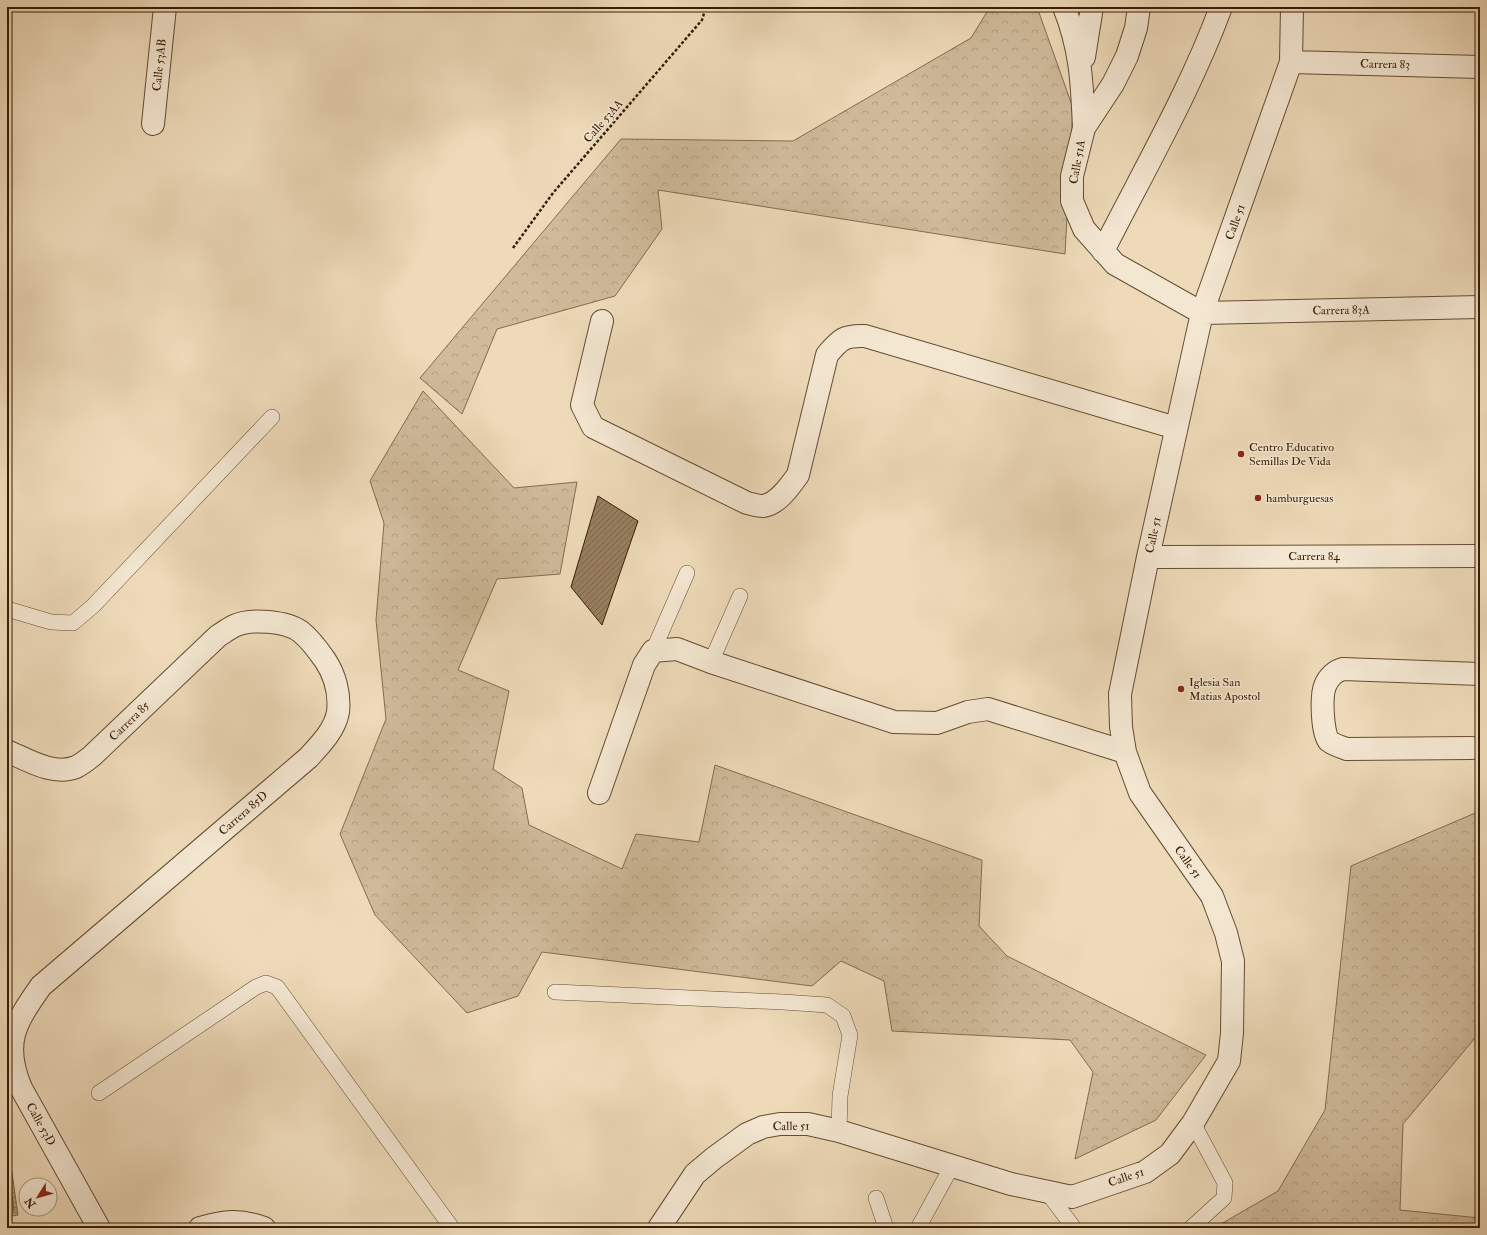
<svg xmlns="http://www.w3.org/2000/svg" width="1487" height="1235" font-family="'IM FELL Double Pica',serif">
	<defs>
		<pattern id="forest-crowns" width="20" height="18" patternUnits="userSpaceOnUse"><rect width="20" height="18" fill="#cfba9a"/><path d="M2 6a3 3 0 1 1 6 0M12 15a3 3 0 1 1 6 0" fill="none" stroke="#b29f83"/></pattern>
		<pattern id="water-rules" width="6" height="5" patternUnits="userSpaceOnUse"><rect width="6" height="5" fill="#b09a7b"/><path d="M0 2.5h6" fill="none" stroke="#907d63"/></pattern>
		<pattern id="building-hatch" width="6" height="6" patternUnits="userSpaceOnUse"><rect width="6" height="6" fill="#977f61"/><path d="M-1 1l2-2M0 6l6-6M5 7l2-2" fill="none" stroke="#7c674e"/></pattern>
	</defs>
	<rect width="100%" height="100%" fill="#eedab9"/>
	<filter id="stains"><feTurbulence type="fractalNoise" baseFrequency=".005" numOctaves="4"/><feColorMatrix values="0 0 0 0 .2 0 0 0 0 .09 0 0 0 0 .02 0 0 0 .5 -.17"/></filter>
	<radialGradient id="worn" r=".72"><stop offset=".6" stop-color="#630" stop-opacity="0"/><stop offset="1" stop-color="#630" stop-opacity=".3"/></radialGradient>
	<path fill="url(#forest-crowns)" stroke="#846c4e" d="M990,7h47l36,101 -8,146 -407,-64 4,39 -47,67 -118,33 -35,85 -42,-36 201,-239 172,2 178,-103z
		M423,391l91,97 63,-6 -17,92 -63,5 -39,91 51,21 -16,78 29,19 7,37 93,44 14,-35 63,8 16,-77 267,95 -3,66 28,30 199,99 -50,65 -81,39 18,-87 -23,-32 -178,-9 -8,-50 -43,-20 -29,25 -270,-34 -24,44 -51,17 -92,-98 -35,-81 46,-115 -10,-99 8,-97 -14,-42z
		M1480,811v221l-77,92 -3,86 80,8v10h-266l64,-37 47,-81 26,-244z"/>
	<path fill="url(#water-rules)" stroke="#80684b" d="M7,1145h1l10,70 -11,2z"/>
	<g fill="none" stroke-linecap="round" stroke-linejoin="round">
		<path stroke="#745c3e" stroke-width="1" d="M7,1163l7,47 -7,3"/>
	</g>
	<path fill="url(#building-hatch)" stroke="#381d02" d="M598,496l40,25 -36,104 -31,-38z"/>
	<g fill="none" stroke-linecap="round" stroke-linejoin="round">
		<defs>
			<path id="service" d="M7,609l44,13 22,1 20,-17 179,-189
				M653,651l34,-78
				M711,662l29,-66
				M555,992l228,10 44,3 16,11 7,19 -10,61 -1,35
				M99,1093l157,-106 10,-4 11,4 175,241
				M1047,1192l27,36
				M876,1198l10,30
				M918,1228l34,-62
				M1191,1228l33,-30 1,-15 -32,-60"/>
			<path id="minor" d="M1064,7c17,43 18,75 20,121
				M1139,7l-3,21 -9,28 -14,28 -29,44 -12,48v25l12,28 31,35 87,49 278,-6
				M1084,57l8,-50
				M1291,62l189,5
				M153,124l12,-117
				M1103,251c40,-79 88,-162 118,-244
				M602,321l-20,84 11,22 154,76c5,1 11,3 16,3 15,-2 27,-20 35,-31l29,-120c13,-16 18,-20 38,-19l311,92
				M1148,557l332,-1
				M1472,748l-125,1c-6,-2 -13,-4 -18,-8 -7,-8 -8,-45 -4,-55 3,-8 10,-15 18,-17l137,5
				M599,793l45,-128 9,-14 24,-2 34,13 183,60 43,1 31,-11 20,-3 137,43
				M200,1228c25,-7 39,-9 64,0
				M659,1228l36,-54 19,-16 33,-24 16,-7 17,-3h28l31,7 172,53 61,13 73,-25 25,-18 23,-31 36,-62 3,-28 1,-72 -7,-28 -14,-37 -72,-103 -15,-41 -4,-25 -1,-33 28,-137 54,-244 89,-251 1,-55"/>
			<path id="tertiary" d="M7,751c21,9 46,25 69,16 6,-3 11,-7 16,-11l126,-120c5,-3 10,-7 16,-10 16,-8 53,-5 67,6 10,8 17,18 24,28 10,15 15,34 13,52 -3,18 -18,33 -30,46l-267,228c-26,37 -39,57 -20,102l78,140"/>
		</defs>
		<use href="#service" stroke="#664c30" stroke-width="16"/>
		<use href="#minor" stroke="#664c30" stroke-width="24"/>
		<use href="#tertiary" stroke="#664c30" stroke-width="24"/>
		<path stroke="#381d02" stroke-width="2.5" stroke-dasharray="3 2" stroke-linecap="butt" d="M513,248l40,-55 149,-173 4,-13"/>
		<use href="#service" stroke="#f4e7d2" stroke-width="15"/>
		<use href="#minor" stroke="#f4e7d2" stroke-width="22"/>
		<use href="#tertiary" stroke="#f4e7d2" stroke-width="22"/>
	</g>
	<g fill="#8f2418" stroke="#f4e7d2" stroke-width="1.5">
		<circle cx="1241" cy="454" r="4"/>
		<circle cx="1258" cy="498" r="4"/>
		<circle cx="1181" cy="689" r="4"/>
	</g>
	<g text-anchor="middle" stroke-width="3" stroke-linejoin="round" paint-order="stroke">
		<g font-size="12" fill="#381d02" stroke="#f4e7d2">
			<text transform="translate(1385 64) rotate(1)" y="4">Carrera 83</text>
			<text transform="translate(159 65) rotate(-84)" y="4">Calle 53AB</text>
			<text transform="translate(603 121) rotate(-49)" y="4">Calle 53AA</text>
			<text transform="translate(1077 162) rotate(-80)" y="4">Calle 51A</text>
			<text transform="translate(1235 222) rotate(-70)" y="4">Calle 51</text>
			<text transform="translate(1341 310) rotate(-1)" y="4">Carrera 83A</text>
			<text transform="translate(1153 535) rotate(-78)" y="4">Calle 51</text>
			<text x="1314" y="560">Carrera 84</text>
			<text transform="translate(129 721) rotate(-44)" y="4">Carrera 85</text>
			<text transform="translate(243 813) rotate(-41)" y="4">Carrera 85D</text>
			<text transform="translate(1188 862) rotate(54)" y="4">Calle 51</text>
			<text transform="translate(41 1124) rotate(61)" y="4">Calle 53D</text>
			<text transform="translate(791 1126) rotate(-1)" y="4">Calle 51</text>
			<text transform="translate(1126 1177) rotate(-19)" y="4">Calle 51</text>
		</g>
		<g font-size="12" fill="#381d02" stroke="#f4e7d2" text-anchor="start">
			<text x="1249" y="451">Centro Educativo<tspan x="1249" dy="14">Semillas De Vida</tspan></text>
			<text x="1266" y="502">hamburguesas</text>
			<text x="1189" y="686">Iglesia San<tspan x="1189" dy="14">Matias Apostol</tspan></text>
		</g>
	</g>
	<rect width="1487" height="1235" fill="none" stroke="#eedab9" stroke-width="24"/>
	<rect x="8" y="8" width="1471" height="1219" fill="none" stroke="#381d02" stroke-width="2"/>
	<rect x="12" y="12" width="1463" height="1211" fill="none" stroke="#381d02"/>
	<g transform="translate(38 1197) rotate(233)"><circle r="19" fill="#f4e7d2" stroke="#a9967f"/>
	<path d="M0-3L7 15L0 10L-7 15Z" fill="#8f2418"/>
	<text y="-6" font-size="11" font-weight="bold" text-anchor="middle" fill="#381d02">N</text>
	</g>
	<rect width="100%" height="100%" filter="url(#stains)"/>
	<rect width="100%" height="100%" fill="url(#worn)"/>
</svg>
